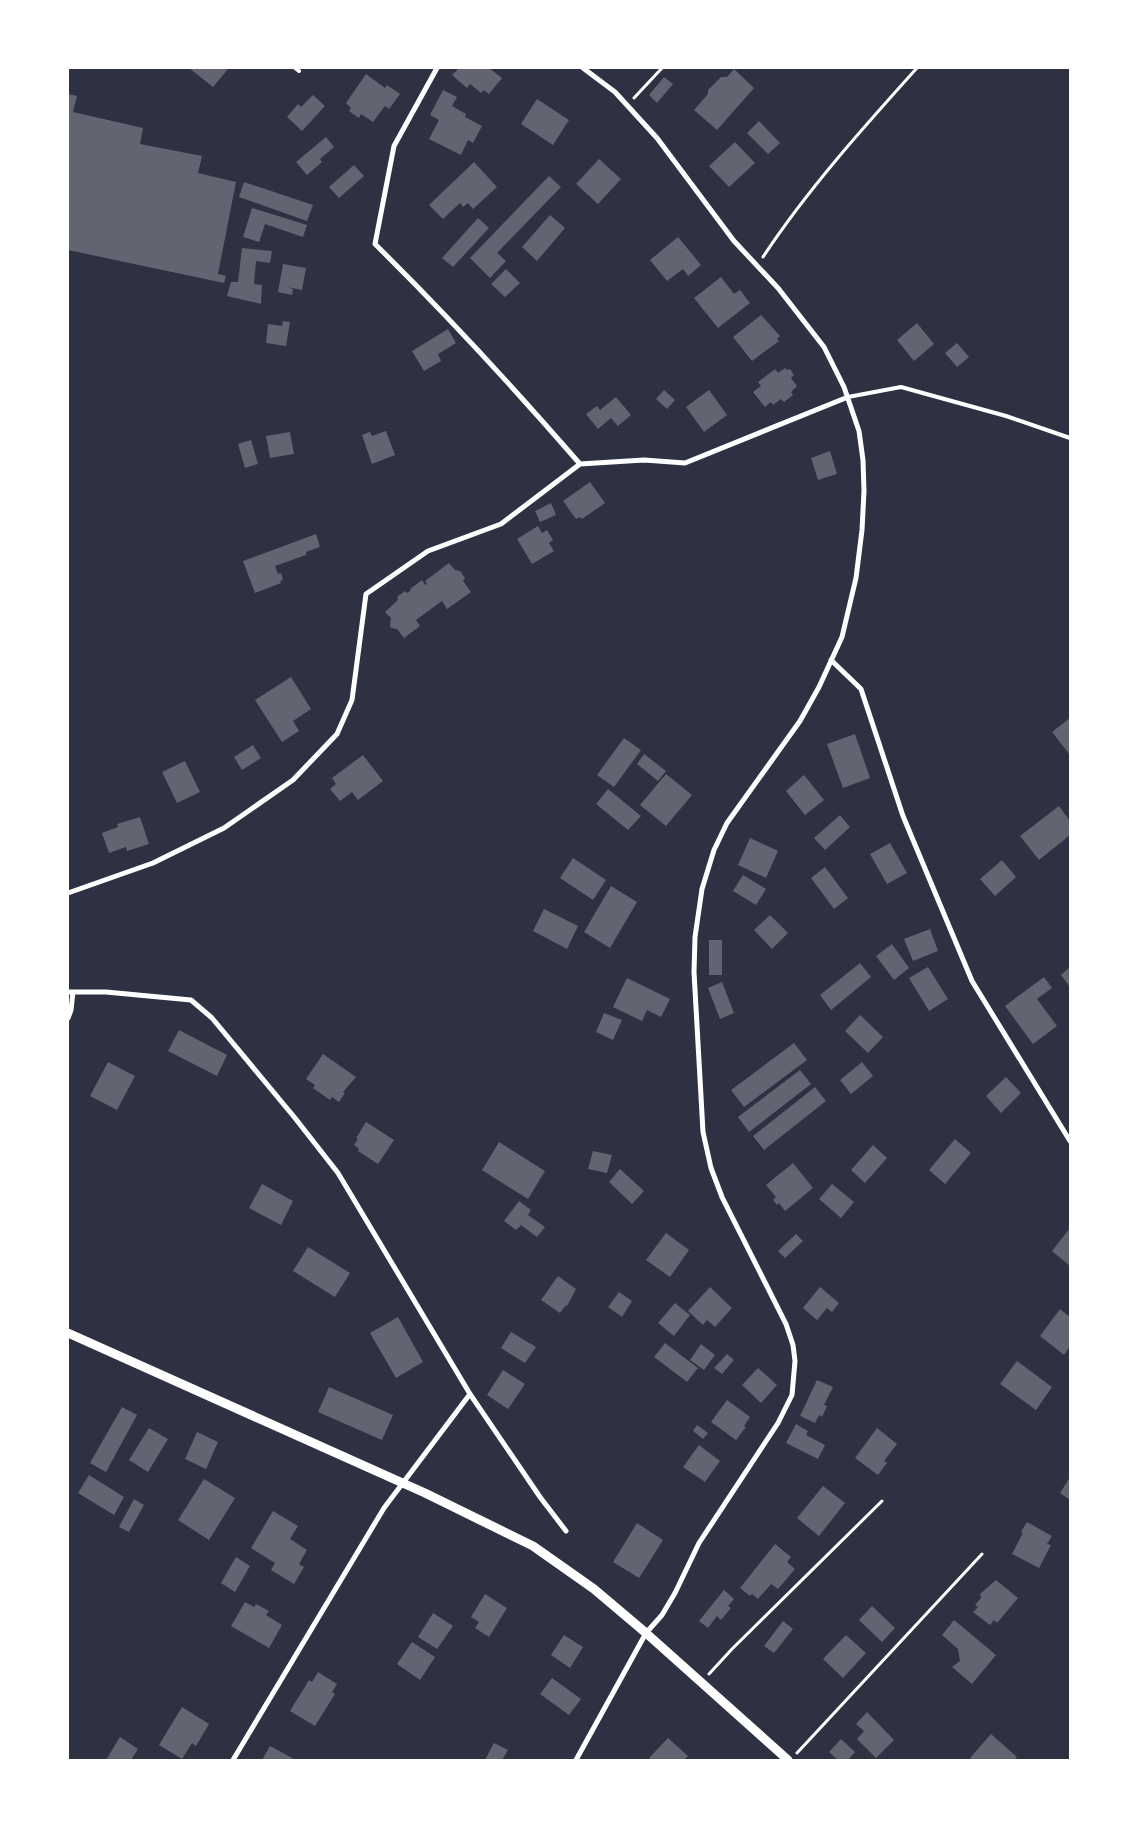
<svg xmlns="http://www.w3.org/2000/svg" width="1138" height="1828" font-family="'PT Sans Narrow',sans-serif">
	<rect width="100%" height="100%" fill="#2d3142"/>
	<path fill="#626471" d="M189,68h37l2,1 -15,18z
		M459,68h30l13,10 -13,16 -5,-4 -3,3 -11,-9 -3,4 -15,-13z
		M734,69l20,19 -37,42 -23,-20 14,-16v-4l13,-13h6z
		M366,74l19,14 2,-3 13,9 -11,15 -4,-3 -12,16 -12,-8 -2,4 -10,-7 2,-3 -5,-5z
		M664,77l9,7 -16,19 -8,-8z
		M443,90l14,7 -5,9 14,8 -1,3 17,9 -9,17 -5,-3 -7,15 -32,-16 10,-19 -9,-5z
		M68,94l9,2 -4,16 70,16 -3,16 62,12 -4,17 38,9 -18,92 8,2 -2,7 -156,-33z
		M313,95l12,11 -23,25 -15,-14 11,-13 3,3z
		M537,99l32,21 -16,25 -32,-21z
		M759,121l21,22 -12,11 -21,-21z
		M326,137l8,10 -14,12 2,3 -15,13 -11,-13z
		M735,142l20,21 -26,24 -20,-21z
		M599,159l22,20 -23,25 -22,-20z
		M474,162l23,25 -24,22 -5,-6 -5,4 -3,-4 -17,16 -14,-14z
		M354,165l10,11 -25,22 -10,-11z
		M549,176l12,11 -64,66 9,8 -16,17 -20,-20z
		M244,182l69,23 -6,16 -68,-24z
		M252,208l55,17 -4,12 -38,-13 -6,18 -16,-5z
		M550,215l15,13 -28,33 -15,-14z
		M478,218l11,10 -36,39 -11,-9z
		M678,237l23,28 -13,11 -5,-7 -16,12 -17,-21z
		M242,248l30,3 -2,12 -14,-2 -2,23 8,1 -1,19 -34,-8 4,-14h7z
		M283,264l23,4 -4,22 -16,-3 7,2 -1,6 -14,-3z
		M506,269l14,14 -15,14 -14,-13z
		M721,277l13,17 6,-4 10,13 -32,25 -24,-30z
		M761,315l19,21 -3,3 2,2 -27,20 -19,-24z
		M283,321l7,1 -4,24 -20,-3 2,-19 14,2z
		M917,323l17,21 -20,17 -17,-21z
		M448,329l8,14 -18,11 3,7 -17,10 -12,-20z
		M957,343l12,14 -12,10 -12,-14z
		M785,368l2,2 3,-1 4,6 -3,3 6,8 -6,6 2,3 -9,7 -3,-3 -8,6 -2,-3 -6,5 -12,-15 8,-6 -3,-4 17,-13 3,4z
		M664,390l11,10 -8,9 -11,-10z
		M709,390l18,25 -23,17 -18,-25z
		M616,397l15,18 -13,11 -7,-8 -13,11 -12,-15 11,-8 3,4z
		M386,431l9,24 -23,9 -10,-29 8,-3 2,4z
		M290,432l4,22 -24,4 -4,-22z
		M251,440l7,24 -13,4 -7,-24z
		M830,451l7,23 -19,6 -7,-22z
		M590,482l15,21 -23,16 -2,-2 -4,2 -13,-18z
		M551,503l5,12 -16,7 -5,-11z
		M538,526l4,7 5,-3 6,10 -4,3 5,8 -22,13 -15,-25z
		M316,534l4,13 -14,5v3l-31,11 3,8 3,-1 2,7 -3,1 1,2 -26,10 -12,-32z
		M449,563l6,7 5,1 5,7 -2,3 8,11 -24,17 -5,-8 -26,19 4,6 -16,12 -7,-9 -6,-1 -1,-3 1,-7 -6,-6 13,-12 -1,-3 8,-6 2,2 4,-3 -1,-1 12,-9 3,5 2,-1 -2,-3z
		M291,677l20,32 -18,12 6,10 -17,11 -27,-42z
		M1070,718v37l-18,-23z
		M855,734l15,44 -27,10 -16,-44z
		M624,738l17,12 -27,37 -17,-12z
		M253,745l8,13 -19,12 -8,-13z
		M644,754l22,17 -8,10 -21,-17z
		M363,755l20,26 -25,19 -6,-8 -12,9 -10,-12 6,-5 -4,-6z
		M185,761l15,31 -23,11 -15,-31z
		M666,774l26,21 -26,31 -26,-21z
		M804,775l20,25 -19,15 -19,-24z
		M608,789l33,27 -13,14 -32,-26z
		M1059,806l11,15v14l-31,25 -19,-24z
		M840,815l10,12 -25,23 -11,-12z
		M140,817l9,27 -22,7 -1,-4 -17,6 -7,-20 16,-6 -1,-3z
		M750,838l28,13 -12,27 -28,-13z
		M890,843l17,30 -20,11 -17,-30z
		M573,858l33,22 -13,20 -33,-22z
		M1002,860l14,17 -21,19 -15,-17z
		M825,867l23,31 -14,11 -23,-31z
		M743,875l23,14 -10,16 -23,-14z
		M611,886l26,16 -27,46 -26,-16z
		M544,909l34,17 -11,23 -34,-18z
		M770,915l18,18 -16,16 -18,-19z
		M930,929l8,22 -25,10 -9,-22z
		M709,940h13v35h-13z
		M892,944l17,24 -15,12 -18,-24z
		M860,963l11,14 -40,33 -11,-15z
		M928,967l20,32 -19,12 -20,-33z
		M1070,967v20l-9,-12z
		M1044,977l8,11 -15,11 20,27 -24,18 -28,-38z
		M627,978l43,21 -9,18 -14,-7 -5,11 -29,-14z
		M722,982l12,31 -14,6 -12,-31z
		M604,1013l18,7 -9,20 -17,-8z
		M860,1015l23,22 -15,16 -23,-22z
		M179,1030l48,25 -10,21 -49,-25z
		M794,1043l13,17 -63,47 -13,-17z
		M323,1054l33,23 -13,15 2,1 -6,9 -7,-5 -2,3 -17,-12 2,-3 -9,-6z
		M108,1062l27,14 -18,34 -27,-14z
		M862,1062l11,14 -22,18 -11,-14z
		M800,1070l11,14 -62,48 -11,-15z
		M1006,1077l15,16 -20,20 -15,-17z
		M815,1087l11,14 -62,49 -11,-14z
		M366,1122l28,18 -16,24 -20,-13 1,-2 -5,-4 4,-6 -2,-1z
		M955,1139l16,14 -26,31 -16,-14z
		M499,1142l46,29 -17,28 -46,-29z
		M873,1145l14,13 -22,25 -14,-13z
		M593,1151l19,4 -5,18 -19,-4z
		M793,1163l20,25 -28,23 -6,-8 -2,2 -4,-5 3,-3 -10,-12z
		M620,1169l24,22 -12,13 -23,-22z
		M262,1184l31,17 -12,24 -32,-17z
		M832,1184l22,18 -13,16 -22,-19z
		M519,1201l12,9 -3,5 17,12 -8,10 -16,-12 -5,5 -12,-9z
		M1070,1228v38l-18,-15z
		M666,1233l23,17 -19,27 -24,-17z
		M796,1234l7,7 -18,17 -7,-7z
		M308,1247l42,26 -15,24 -42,-26z
		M558,1276l18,13 -9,17 -1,-1 -6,8 -19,-13z
		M710,1287l22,21 -17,19 -8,-7 -4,5 -15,-14z
		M820,1287l19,16 -7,9 -5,-4 -10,12 -14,-12z
		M619,1292l13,9 -10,16 -14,-10z
		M675,1303l15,12 -16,21 -16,-13z
		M1060,1309l10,8v29l-6,9 -24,-19z
		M398,1317l25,45 -27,16 -26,-45z
		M511,1332l25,15 -11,16 -24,-15z
		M665,1343l33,25 -11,14 -33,-25z
		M701,1344l14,11 -11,15 -14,-10z
		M727,1354l7,6 -12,14 -8,-6z
		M1017,1361l35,26 -16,23 -36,-26z
		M758,1368l19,17 -16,18 -19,-18z
		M503,1370l22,14 -17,25 -21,-14z
		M817,1380l16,7 -9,18 3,1 -5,11 -3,-2 -4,8 -15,-7z
		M329,1387l64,28 -11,25 -64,-28z
		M727,1400l23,17 -6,9 2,1 -10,13 -25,-18z
		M122,1407l15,8 -31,57 -16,-9z
		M796,1424l12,7 -2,4 19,10 -7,14 -32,-16z
		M697,1425l11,8 -5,6 -10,-8z
		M149,1428l19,11 -20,33 -19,-12z
		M877,1428l20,16 -13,17 3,2 -9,12 -23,-17z
		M197,1432l21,10 -12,27 -21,-10z
		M699,1445l21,16 -15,21 -22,-15z
		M89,1475l35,22 -10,18 -36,-22z
		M1070,1477v23l-10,-7z
		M204,1479l31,19 -26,42 -31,-20z
		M823,1486l22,17 -26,33 -22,-18z
		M134,1499l10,6 -15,27 -10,-5z
		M273,1511l25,15 -8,13 17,11 -8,14 5,3 -10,17 -23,-14 4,-7 -24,-15z
		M1027,1522l25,14 -5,8 4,1 -12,23 -27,-14 11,-21 -2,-1z
		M637,1523l26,17 -24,38 -26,-16z
		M775,1544l16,13 -4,5 8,7 -17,20 -7,-5 -13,15 -6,-5 -2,2 -10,-8z
		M236,1557l14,9 -15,26 -14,-9z
		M996,1580l22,18 -21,25 -3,-3 -4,5 -17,-13 5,-5 -3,-2 6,-7 -1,-4z
		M724,1590l10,9 -6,7 3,2 -10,12 -4,-4 -9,12 -9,-7z
		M485,1594l22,14 -18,29 -14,-9 4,-6 -8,-5z
		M245,1602l9,5 2,-3 13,7 -3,4 16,10 -13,23 -38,-22z
		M872,1606l23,22 -13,14 -23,-22z
		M433,1613l20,13 -16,23 -19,-12z
		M954,1620l42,35 -24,29 -20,-17 8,-6 -2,-12 -16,-14z
		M783,1621l10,8 -19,24 -10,-7z
		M564,1635l19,12 -13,21 -19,-13z
		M846,1635l20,18 -23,25 -20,-19z
		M412,1642l23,15 -15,23 -23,-16z
		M318,1672l19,12 -5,8 3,2 -20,32 -25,-15 19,-31 3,2z
		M552,1678l29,21 -12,16 -29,-21z
		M182,1707l27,17 -13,22 -4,-3 -10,16 -23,-14z
		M867,1712l27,28 -18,18 -19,-19 7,-8 -8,-7z
		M991,1734l26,23 -3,3h-42l-2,-2z
		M120,1737l18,12 -7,11h-25z
		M668,1738l20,18 -4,4h-32l-3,-2z
		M841,1739l14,13 -7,8h-10l-9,-8z
		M494,1743l14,7 -6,10h-17z
		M270,1746l26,14h-34z"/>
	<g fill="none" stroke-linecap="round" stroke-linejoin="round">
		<path stroke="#fff" stroke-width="3" d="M634,98l28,-30
			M763,257c45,-68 100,-129 154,-189
			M709,1674l23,-25 150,-148
			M797,1753l185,-199"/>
		<path stroke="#fff" stroke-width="4" d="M295,68l4,3
			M848,397l53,-10 105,29 64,22"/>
		<path stroke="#fff" stroke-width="5" d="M437,68l-43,78 -19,98c72,71 139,144 205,220
			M831,660l30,29 42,127 69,165 98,160
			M68,893l85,-30 71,-35 69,-48 44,-46 15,-34 14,-106 62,-43 73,-27 79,-60 64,-4 41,3 163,-66
			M68,992h38l85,8 21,18 83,100 43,55 132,221 70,103 26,34
			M68,1018l3,-8 2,-18
			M233,1760l151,-252 86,-114
			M576,1760l70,-127 16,-18 13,-22 24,-50 79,-120 14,-28 3,-34 -2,-16 -7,-21 -64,-127 -11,-29 -8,-36 -9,-160 1,-35 7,-48 12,-39 13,-27 73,-102 19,-34 23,-50 14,-59 6,-48 2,-39 -1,-31 -4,-29 -15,-44 -20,-40 -46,-59 -44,-47 -77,-103 -42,-46 -32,-24"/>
		<path stroke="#fff" stroke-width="9" d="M68,1333l357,160 108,53 61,43 52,44 142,127"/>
	</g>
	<rect width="1138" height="1828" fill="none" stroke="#ffffff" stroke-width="138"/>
</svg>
